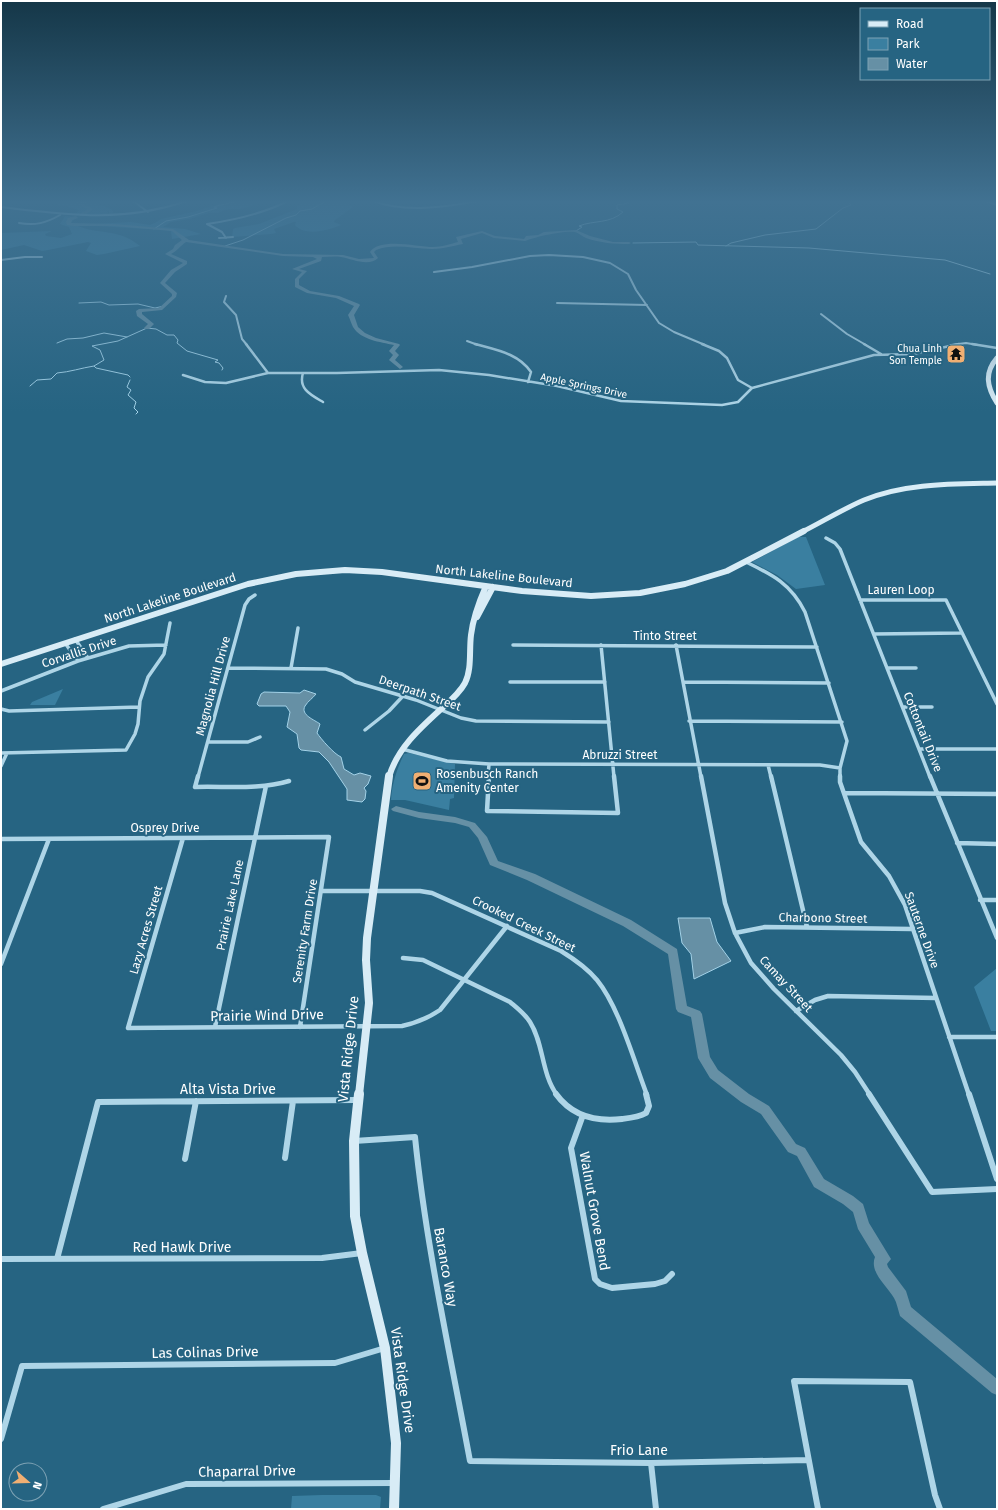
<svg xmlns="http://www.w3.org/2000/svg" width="998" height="1510" font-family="'Fira Sans',sans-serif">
	<rect width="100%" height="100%" fill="#266482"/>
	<path fill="#3a7fa0" d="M35,201h62l-5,1 17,6 4,3v2l-4,1v-3l-3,4h-31l4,-5c-14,-5 -29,-7 -44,-9z
		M227,201h31l-6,5 -12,3h-12l-11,4h-8l-20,6 -18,3 -8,5 22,2 16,5 -29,5 -1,-8 -6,-1 -67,-4h-20c22,9 40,2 62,20l-36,8 -7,1 -11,-4 5,-8 -3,-1 -40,8 -6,1 -18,-6 -23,5v-17l51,-2 -7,3 1,2 15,2 11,-4 -3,-7 -9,-3 5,-8 13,1 -6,4 -1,2 4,2 56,-3 19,3 5,-2 6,-4 36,-8z
		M308,201h44l-3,4 4,2 -18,13 -1,2 7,3c-12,5 -36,12 -46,0l1,-3h-2l-20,7 2,4 -5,1 -39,3 1,-8 2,-1 24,-4 38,-15v-3z
		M798,537h8l19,48 -29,4 -19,-14 -25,-13z
		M63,689l-8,16h-25l2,-3z
		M409,753l46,11 -1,34 -4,1 -1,11 -44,-10h-14c1,-17 6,-31 13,-46z
		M997,968v63h-6l-17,-44z
		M322,1495h54l5,2 -1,12h-89l1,-13z"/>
	<path fill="#6690a5" stroke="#a3d2e8" d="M304,690l12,4c-3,4 -8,7 -11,12 -5,9 10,14 15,18l-3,9c4,6 17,21 24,24l3,12 10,6 6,-2 11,3 -3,8 -4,4 2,3 -1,8 -3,3 -15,-2v-11l-18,-27 -10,-10 -18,-2 -2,-2 -2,-14 -10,-7 3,-15 -4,-6h-27l-2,-2 4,-10 3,-2 36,1z
		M678,918h32l7,24 14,19 -37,18 -3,-25 -9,-11z"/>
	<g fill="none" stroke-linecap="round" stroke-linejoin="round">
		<path stroke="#a3d2e8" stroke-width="1" d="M80,203l13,-2
			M154,229l12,-8 22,-4 29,-9 -3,-1 3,-1 21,-5
			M576,231l6,-4 -3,-1c15,-6 31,-2 44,-14l-6,-3v-4l12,-2 -5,-2
			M633,243l63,-1 2,3 111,3 136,12 45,14
			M225,246l18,-6 43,-22 10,-3 4,-4 12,-2 14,-8
			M726,246l5,-3 34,-8 51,-6 27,-21 8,-3 -4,-4
			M79,303l22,-1 8,3 29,-1 17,4 9,-2
			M57,343l10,-4 16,-1 21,-5 23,4
			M130,377l-2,-2 -32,-7 -2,-2 10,-6 -4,-10 -8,-4 26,-5 29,-13 9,1 11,6h7l4,5 -1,3 10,8 31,9 -3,2 4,1 4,5 -1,2
			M130,380l-3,7 4,3 -3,5 8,7 -2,6 4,4 -2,2
			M30,386l7,-6 14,-1 6,-6c13,-1 24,-5 37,-7"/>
		<path fill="#6690a5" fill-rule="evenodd" d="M72,201h5l16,8 -9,7h-4v-2l8,-5z
			M76,216l2,2 -6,2 -1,3 43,1 59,5 16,11 94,14 60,1 16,4 15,-1 -4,-6c10,-15 48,-5 63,-5 9,0 17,-3 25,-5l-2,-5 26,-6 13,5 29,3 2,-3 12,-1 6,-3 32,-2 14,6 23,6h16l2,1 -2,1c-14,0 -29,-1 -43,-6 -3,-1 -7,-5 -11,-6 -9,-2 -42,5 -50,9l-31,-3 -12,-5 -21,6 2,5c-11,2 -21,5 -31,5 -19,0 -38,-6 -56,1l-2,2 4,6c-9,9 -26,1 -37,-1 -6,-1 -13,0 -19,0l-1,4 -22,8 8,2 -8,8v6l11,6 29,5 20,8 1,1 -6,10 4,12 7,6 11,5 23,6 1,1 -5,6 4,4 -4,5 8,7 -3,2 -11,-9 4,-5 -4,-4 5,-6c-14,-3 -33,-5 -41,-18 -2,-4 -3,-8 -5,-12l6,-9 -18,-8 -29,-5 -12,-6v-8l7,-7 -10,-3 25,-10 -4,-2 -30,-1 -97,-14c-6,4 -9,9 -15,12l16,7v3l-12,8 -10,11 12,10 -1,4 -14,13 -20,2v2l12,10 -5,5h-4l-1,-1 4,-4 -11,-8 -1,-5 3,-2 20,-1 13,-12v-2l-12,-11 11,-13 12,-7 -18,-9 8,-5 2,-4 7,-5 -10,-9 -58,-5h-40l-7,-1 -1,-3 2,-4z
			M396,806l23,6 36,5 20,6 12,14 11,24 37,13 96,46 46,29 10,57 13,5 2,3 8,43 8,13 31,24 20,12 27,38 9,4 19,31 29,17 10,8 6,19 22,36 -4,5 1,3 18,24 5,16 86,72v16l-5,-2 -92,-77c-2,-6 -3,-13 -6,-18 -7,-12 -25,-26 -19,-41l-17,-28 -5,-17 -10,-8 -29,-17 -17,-31 -9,-4 -27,-38 -20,-12 -31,-24 -12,-20 -7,-41 -13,-5 -2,-3 -8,-55 -45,-28 -96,-46 -37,-15 -12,-27 -9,-11 -14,-4 -36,-5 -26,-7 -2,-2z"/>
		<path stroke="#aed5e7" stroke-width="2" d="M133,201l15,11
			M373,201c32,12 72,6 105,0
			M1,207c67,8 120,16 186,-6
			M19,223c16,3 27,0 41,-8
			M207,224c28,-4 55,-10 81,-23
			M207,224l15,8 4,6
			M219,238l14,-1
			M1,260l24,-3h17
			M434,272l38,-5 58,-11 19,-1 34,2 27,6 18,11 8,16 23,33 15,9 31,13
			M226,296l-2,6 12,13 6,24 5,6
			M557,303l90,2
			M821,314l26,20 19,11
			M467,341l11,4
			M951,345l15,-2 12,2"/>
		<path stroke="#aed5e7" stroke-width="2.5" d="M246,344l22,29
			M475,344c21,6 43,9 56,28l-3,10
			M702,344l17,7 8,7 11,22 14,8
			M864,344l17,10
			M972,344l25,4
			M303,373c-5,16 8,22 20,29
			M183,375l22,7 21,1 42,-10h69l102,-3 50,5 68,11 64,15 101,4 16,-3 14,-14 122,-33 39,-1 46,-10"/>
		<path stroke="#aed5e7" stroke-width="3.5" d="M826,538l9,5 5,6 90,228
			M746,562c27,13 45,22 59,50l42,129 -7,27v9
			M860,600h86l51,104
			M874,634l87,-1
			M75,639l13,19
			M65,643l13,18
			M513,645l304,2
			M601,645l13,132
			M676,645l25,132
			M228,668l98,1 16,5 13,8 61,18 45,18 15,3 133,1
			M291,668l7,-40
			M887,668h29
			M510,682h95
			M683,682l146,1
			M1,691l77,-30 51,-15 37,-1
			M903,707h29
			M1,709l8,2 130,-4
			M689,721l153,1
			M365,730l24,-19 14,-15
			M208,742h40l12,-5
			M402,749l45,12 42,3 331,1 20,3
			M919,749h78
			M1,753l125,-3 9,-16 3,-10 2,-23 8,-24 16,-23 6,-31
			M768,765l3,12
			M1,766l6,-13
			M198,777l47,-172 4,-6 6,-4
			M488,777l1,-13"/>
		<path stroke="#aed5e7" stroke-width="4.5" d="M198,776l-3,11c31,-1 64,3 94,-6
			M489,776l-2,35 131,2 -4,-37
			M701,776l24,127 10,30 16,30 23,26 67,66 14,17 15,23
			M771,776l36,151
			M840,776v6l21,60 28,34 16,29 64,190
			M930,776l67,162
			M845,793l152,1
			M183,838l-55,190 274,-2c14,-3 26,-8 38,-16l67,-84
			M1,839l328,-2 -29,190
			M957,843l40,1
			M321,891h99l12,2 129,58c13,8 26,17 36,29 22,27 37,81 50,115
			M980,900h17
			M735,933l30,-6 147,2
			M403,958l20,2 87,42c7,6 15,12 20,20 14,22 11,51 27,73
			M1,964l48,-125
			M796,1011l19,-11 13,-4 108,2
			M215,1027l51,-241
			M949,1037h48"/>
		<path stroke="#aed5e7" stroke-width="6" d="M556,1094c16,22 40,28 66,25 8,-1 17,-2 24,-6l3,-7 -3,-12
			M869,1094l63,98 65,-3
			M969,1094l28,85
			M583,1115l-12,33 24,131 5,5 12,4 43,-4 10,-3 7,-7
			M354,1141l61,-4c11,109 35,216 55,324l181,2 157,-3
			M285,1158l8,-57
			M185,1159l11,-58
			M1,1259l321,-1 40,-5
			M57,1259l41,-157 260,-2
			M1,1439l21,-73 313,-3 50,-15
			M651,1463l5,46
			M103,1509l83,-25 209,-1
			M818,1509l-24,-128 116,1 25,113 5,14"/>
		<path stroke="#d8ecf6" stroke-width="3.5" d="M988,201l9,3"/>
		<path stroke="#d8ecf6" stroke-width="5" d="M997,358c-13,15 -10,29 0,45
			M802,532c20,-10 41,-23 62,-32 41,-17 89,-16 133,-17"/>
		<path stroke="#d8ecf6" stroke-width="6" d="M477,617l16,-30
			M1,664l247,-80 48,-10 49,-4 37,2 140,19 69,5 49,-3 45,-9 42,-13 77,-40
			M389,777c8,-28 30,-48 51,-67 9,-8 19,-16 25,-27 7,-14 4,-32 6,-48 2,-17 8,-33 15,-49"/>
		<path stroke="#d8ecf6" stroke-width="8" d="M359,1095l10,-92 -3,-43 1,-22 22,-162"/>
		<path stroke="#d8ecf6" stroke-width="10" d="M359,1094l-5,47 1,75 7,37 23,95 11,95 -2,66"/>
	</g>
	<linearGradient id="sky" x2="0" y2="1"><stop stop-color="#153748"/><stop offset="0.49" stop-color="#417292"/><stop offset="1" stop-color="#417292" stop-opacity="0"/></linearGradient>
	<rect width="998" height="412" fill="url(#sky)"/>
	<defs>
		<symbol id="temple-square" viewBox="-11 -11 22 22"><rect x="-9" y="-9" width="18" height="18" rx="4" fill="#f0af73" stroke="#266482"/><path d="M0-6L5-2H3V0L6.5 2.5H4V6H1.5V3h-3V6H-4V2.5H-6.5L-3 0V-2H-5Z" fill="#111"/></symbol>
		<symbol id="stadium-square" viewBox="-11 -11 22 22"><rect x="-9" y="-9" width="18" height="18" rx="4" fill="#f0af73" stroke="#266482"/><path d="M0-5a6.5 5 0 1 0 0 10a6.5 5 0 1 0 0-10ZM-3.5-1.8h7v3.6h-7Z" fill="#111"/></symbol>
	</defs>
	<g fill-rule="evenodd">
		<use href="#temple-square" x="945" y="343" width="22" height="22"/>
		<use href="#stadium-square" x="411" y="770" width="22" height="22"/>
	</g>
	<g text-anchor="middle" stroke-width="4" stroke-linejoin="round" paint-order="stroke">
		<g font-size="10" fill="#fff" stroke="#266482" text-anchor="end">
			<text x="942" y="352">Chua Linh<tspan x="942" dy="12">Son Temple</tspan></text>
		</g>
		<g font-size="10" fill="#fff" stroke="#266482">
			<text transform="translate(584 385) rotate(12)" y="4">Apple Springs Drive</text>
		</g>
		<g font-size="12" fill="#fff" stroke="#266482">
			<text transform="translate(504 576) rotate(6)" y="4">North Lakeline Boulevard</text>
			<text x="901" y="594">Lauren Loop</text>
			<text transform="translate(170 598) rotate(-18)" y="4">North Lakeline Boulevard</text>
			<text x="665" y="640">Tinto Street</text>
			<text transform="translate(79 652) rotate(-18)" y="4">Corvallis Drive</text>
			<text transform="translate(213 686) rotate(-75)" y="4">Magnolia Hill Drive</text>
			<text transform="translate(420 693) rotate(19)" y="4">Deerpath Street</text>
			<text transform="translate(923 732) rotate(68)" y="4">Cottontail Drive</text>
			<text x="620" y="759">Abruzzi Street</text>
			<text x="165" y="832">Osprey Drive</text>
			<text transform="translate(230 905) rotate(-78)" y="4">Prairie Lake Lane</text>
			<text transform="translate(823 918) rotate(1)" y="4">Charbono Street</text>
			<text transform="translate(524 924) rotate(26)" y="4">Crooked Creek Street</text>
			<text transform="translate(146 930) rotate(-74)" y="4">Lazy Acres Street</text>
			<text transform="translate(922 930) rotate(70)" y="4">Sauterne Drive</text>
			<text transform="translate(305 931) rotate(-81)" y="4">Serenity Farm Drive</text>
			<text transform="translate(786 984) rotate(47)" y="4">Camay Street</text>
		</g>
		<g font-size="12" fill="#fff" stroke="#266482" text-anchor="start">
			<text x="436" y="778">Rosenbusch Ranch<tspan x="436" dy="14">Amenity Center</tspan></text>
		</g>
		<g font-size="14" fill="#fff" stroke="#266482">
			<text transform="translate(267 1015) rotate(-1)" y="5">Prairie Wind Drive</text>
			<text transform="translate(348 1049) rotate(-84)" y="5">Vista Ridge Drive</text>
			<text x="228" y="1094">Alta Vista Drive</text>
			<text transform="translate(595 1211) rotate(80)" y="5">Walnut Grove Bend</text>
			<text x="182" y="1252">Red Hawk Drive</text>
			<text transform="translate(446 1267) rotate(80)" y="5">Baranco Way</text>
			<text transform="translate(205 1352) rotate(-1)" y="5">Las Colinas Drive</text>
			<text transform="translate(403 1380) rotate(82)" y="5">Vista Ridge Drive</text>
			<text x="639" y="1455">Frio Lane</text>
			<text transform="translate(247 1471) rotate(-1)" y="5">Chaparral Drive</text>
		</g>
	</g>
	<rect width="998" height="1510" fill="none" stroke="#ffffff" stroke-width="4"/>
	<rect x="860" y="8" width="130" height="72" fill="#266482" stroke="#7da2b4"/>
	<rect x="868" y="21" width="20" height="6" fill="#d8ecf6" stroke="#7da2b4"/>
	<text x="896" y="28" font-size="12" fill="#ffffff">Road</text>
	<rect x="868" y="38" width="20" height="12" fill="#3a7fa0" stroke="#7da2b4"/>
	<text x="896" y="48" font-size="12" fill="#ffffff">Park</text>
	<rect x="868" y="58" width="20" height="12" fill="#6690a5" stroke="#7da2b4"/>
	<text x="896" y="68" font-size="12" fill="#ffffff">Water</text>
	<g transform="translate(28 1482) rotate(110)"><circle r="19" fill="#266482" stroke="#7da2b4"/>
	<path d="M0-3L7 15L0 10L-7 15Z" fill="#f0af73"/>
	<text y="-6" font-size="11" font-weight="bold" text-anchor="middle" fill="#ffffff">N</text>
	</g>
</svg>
